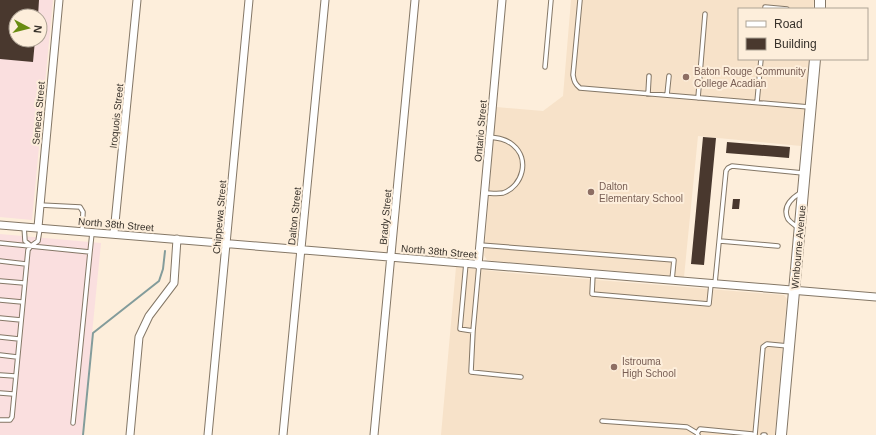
<svg xmlns="http://www.w3.org/2000/svg" width="876" height="435" font-family="Arial,sans-serif">
	<rect width="100%" height="100%" fill="#fdeedb"/>
	<path fill="#fadfdf" fill-rule="evenodd" d="M0,0h53l-21,220 -32,-3zM16,16h24v24h-24z
		M0,234l101,9 -19,192h-82z"/>
	<path fill="#f7e2c9" d="M571,0h243l-1,9h-74v50h70l-8,87 -103,-10 -14,141 -191,-16 -6,-1 -3,-5 12,-148 47,4 20,-15z
		M456,267l67,7 261,21 3,4 -12,136h-334z"/>
	<g fill="none" stroke-linecap="round" stroke-linejoin="round">
		<path stroke="#839c9b" stroke-width="2" d="M83,435l10,-102 66,-52 4,-12 2,-18"/>
	</g>
	<path fill="#49382e" d="M0,0h39l-1,16h-22v24h19l-2,22 -33,-3z
		M703,137l13,1 -12,127 -13,-1z
		M727,142l63,5 -1,11 -63,-5z
		M733,199h7l-1,10h-7z"/>
	<g fill="none" stroke-linecap="round" stroke-linejoin="round">
		<defs>
			<path id="lane" d="M580,0l-7,75c1,6 2,9 7,13l229,19
				M765,9v-2l22,2
				M545,67l6,-67
				M648,94l1,-18
				M667,95l2,-19
				M698,98l7,-84
				M757,102l4,-43
				M484,193c6,0 13,1 19,0 20,-7 27,-34 10,-48 -7,-6 -15,-7 -24,-8
				M40,205l40,2 3,5 -1,19
				M24,226l1,15 5,4
				M798,228c-3,-3 -8,-6 -10,-9 -6,-12 4,-21 12,-26
				M720,241l58,5
				M0,243l90,9 -17,171
				M480,245l194,15 -2,20
				M90,252l2,-19
				M0,261l26,3
				M466,263l-6,66 13,2 6,-66
				M593,274l-1,20 117,10 2,-20
				M0,281l24,2
				M715,283l11,-112 2,-3 4,-2 71,7
				M0,300l22,2
				M0,318l21,2
				M473,331l-2,41 50,5
				M0,337l19,2
				M0,355l17,2
				M0,375l15,1
				M0,393l13,1
				M0,420h10l2,-3 16,-167 3,-4 7,-5 2,-12
				M602,421l85,6 10,6
				M698,435l-1,-2 3,-4 52,5 1,1
				M755,435l8,-88 4,-3 21,2
				M763,435h2"/>
			<path id="street" d="M0,225l876,72
				M38,227l21,-227
				M114,233l23,-233
				M478,265l24,-265
				M130,435l9,-98 10,-21 25,-33 3,-44
				M208,435l41,-435
				M283,435l42,-435
				M374,435l41,-435"/>
			<path id="secondary" d="M820,9v-9
				M781,435l34,-376"/>
		</defs>
		<use href="#lane" stroke="#847766" stroke-width="5.5"/>
		<use href="#street" stroke="#847766" stroke-width="9"/>
		<use href="#secondary" stroke="#847766" stroke-width="12"/>
		<use href="#lane" stroke="#fff" stroke-width="3.5"/>
		<use href="#street" stroke="#fff" stroke-width="7"/>
		<use href="#secondary" stroke="#fff" stroke-width="10"/>
	</g>
	<g fill="#8d6e63" stroke="#fdeedb" stroke-width="1.5">
		<circle cx="686" cy="77" r="4"/>
		<circle cx="591" cy="192" r="4"/>
		<circle cx="614" cy="367" r="4"/>
	</g>
	<g text-anchor="middle" stroke-width="4" stroke-linejoin="round" paint-order="stroke">
		<g font-size="10" fill="#785e54" stroke="#fdeedb" text-anchor="start">
			<text x="694" y="75">Baton Rouge Community<tspan x="694" dy="12">College Acadian</tspan></text>
			<text x="599" y="190">Dalton<tspan x="599" dy="12">Elementary School</tspan></text>
			<text x="622" y="365">Istrouma<tspan x="622" dy="12">High School</tspan></text>
		</g>
		<g font-size="10" fill="#38322b" stroke="#fdeedb">
			<text transform="translate(38 113) rotate(-85)" y="4">Seneca Street</text>
			<text transform="translate(116 116) rotate(-84)" y="4">Iroquois Street</text>
			<text transform="translate(480 131) rotate(-85)" y="4">Ontario Street</text>
			<text transform="translate(294 216) rotate(-84)" y="4">Dalton Street</text>
			<text transform="translate(219 217) rotate(-85)" y="4">Chippewa Street</text>
			<text transform="translate(385 217) rotate(-85)" y="4">Brady Street</text>
			<text transform="translate(116 224) rotate(5)" y="4">North 38th Street</text>
			<text transform="translate(798 247) rotate(-85)" y="4">Winbourne Avenue</text>
			<text transform="translate(439 251) rotate(5)" y="4">North 38th Street</text>
		</g>
	</g>
	<rect x="738" y="8" width="130" height="52" fill="#fdeedb" stroke="#aea395"/>
	<rect x="746" y="21" width="20" height="6" fill="#ffffff" stroke="#aea395"/>
	<text x="774" y="28" font-size="12" fill="#38322b">Road</text>
	<rect x="746" y="38" width="20" height="12" fill="#49382e" stroke="#aea395"/>
	<text x="774" y="48" font-size="12" fill="#38322b">Building</text>
	<g transform="translate(28 28) rotate(97)"><circle r="19" fill="#fdeedb" stroke="#aea395"/>
	<path d="M0-3L7 15L0 10L-7 15Z" fill="#698c11"/>
	<text y="-6" font-size="11" font-weight="bold" text-anchor="middle" fill="#38322b">N</text>
	</g>
</svg>
